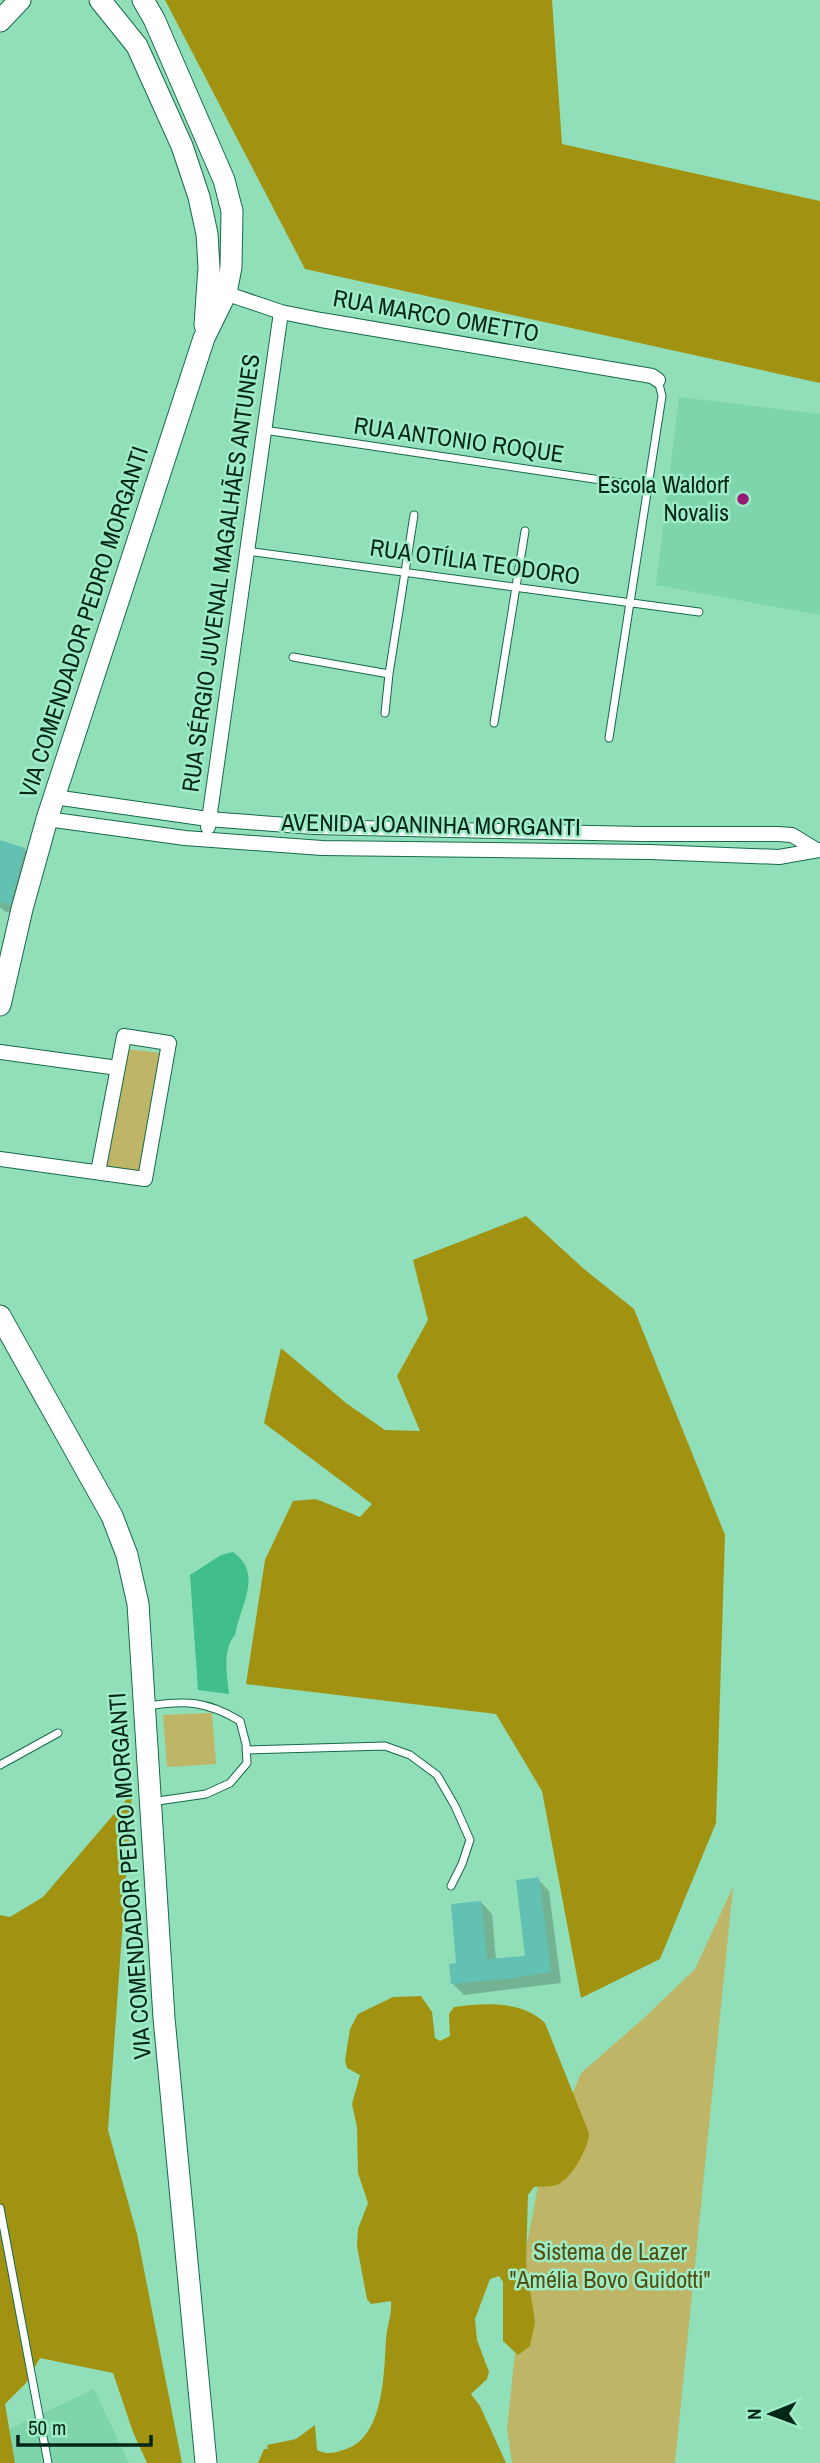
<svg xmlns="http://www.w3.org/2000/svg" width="820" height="2463" font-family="'Archivo Narrow',sans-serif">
	<rect width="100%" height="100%" fill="#91dfb9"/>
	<path fill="#7ed4ab" d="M679,397l141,17v201l-164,-30z
		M94,2389l35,74h-125l-3,-30z"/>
	<path fill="#bfb567" d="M127,1049l35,4 -22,120 -36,-6z
		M212,1713l4,51 -49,3 -4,-52z
		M733,1887l-58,576h-163l-5,-34 19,-180 15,-79 40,-97 63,-55 51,-49z"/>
	<path fill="#a19311" d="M165,0h387l10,144 258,57v182l-515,-114z
		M526,1216l58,53 50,40 91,226 -9,288 -56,136 -79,39 -39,-207 -46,-77 -250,-30 19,-124 28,-59 23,-2 44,18 12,-13 -108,-81 17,-75 65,55 39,27 35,1 -23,-55 31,-56 -15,-60z
		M132,1793l-24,337 29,104 45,229h-35l-14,-31 -20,-59 -73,-15 -14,25 -21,21 10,59h-15v-548l10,2 33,-20z
		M421,1996l11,16 3,26 5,3 10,-5 -1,-22 5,-7c30,-4 68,-7 91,16l44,110c0,15 -17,45 -32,52 -6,2 -16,1 -23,2l-6,8 -2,69 9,58 -5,24 -12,9 -15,-14v-59l-4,-6 -9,3 -15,40 2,21 12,32 -2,7 -16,15 9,12 26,57h-248l6,-14h4l-1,-4 29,-6 19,-14 2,25c10,5 16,3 26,0 41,-10 41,-77 43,-111 1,-13 6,-24 5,-38l-20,3 -4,-5 -10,-53 1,-17 10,-26 -10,-30 -1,-46 -5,-23 8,-29 -13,-7 -2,-8 5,-31 8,-15 35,-17z"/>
	<path fill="#40be8b" d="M233,1552c31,22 7,53 2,83 -13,15 -8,41 -6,59l-31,-4 -8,-115 31,-20z"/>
	<path fill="#0003" d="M24,849l13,13 -15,54 -18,-5 -4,-4v-38z
		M538,1879l11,12 12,92 -97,12 -12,-12 29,-81 11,12 4,46 31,-3z"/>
	<path fill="#62c1b2" d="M0,840l25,8 -15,57 -10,-3z
		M539,1877l12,95 -37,6 -63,6 -2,-20 7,-1 -5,-59 30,-3 6,58 38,-3 -9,-76z"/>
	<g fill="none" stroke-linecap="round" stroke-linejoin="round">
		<defs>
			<path id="lane" d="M264,430l384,57
				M247,551l452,61
				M293,657l96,17
				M385,713l4,-39 25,-159
				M494,723l31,-192
				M609,738l53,-342 -4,-16
				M148,1706c37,-6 59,-5 92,15l6,23 1,19 -17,20 -24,11 -55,8
				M246,1750l139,-4 25,9 27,20 18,31 15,34 -8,24 -11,22
				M0,1765l58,-32
				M0,2208l48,255"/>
			<path id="street" d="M219,291l62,21 40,8 331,56 6,4
				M54,797l154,22 106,8 327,7h137l14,1 23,14
				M47,819l138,19 137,10 328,4 129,5 41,-7
				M208,827l73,-515
				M0,1052l118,16
				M0,1159l145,20 24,-136 -45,-7 -26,136"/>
			<path id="secondary" d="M100,0l37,46 45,100 17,51 8,37 2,33 -4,58
				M0,21l20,-21
				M0,1005l22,-96 25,-90 157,-481 22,-45 5,-26 1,-56 -8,-31 -70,-161 -11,-19
				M0,1316l112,200 15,39 11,49 26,414 42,445"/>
		</defs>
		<use href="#lane" stroke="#166a4a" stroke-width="9"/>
		<use href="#street" stroke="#166a4a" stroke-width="16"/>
		<use href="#secondary" stroke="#166a4a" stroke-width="23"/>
		<use href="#lane" stroke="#fff" stroke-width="7"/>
		<use href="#street" stroke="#fff" stroke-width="14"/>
		<use href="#secondary" stroke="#fff" stroke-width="21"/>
	</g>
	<circle fill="#961a74" stroke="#9eecc6" stroke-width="2.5" cx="743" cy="499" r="7"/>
	<g text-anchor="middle" stroke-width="5" stroke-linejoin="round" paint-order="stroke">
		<g font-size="24" fill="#042618" stroke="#9eecc6">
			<text transform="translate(436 316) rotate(10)" y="8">RUA MARCO OMETTO</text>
			<text transform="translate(459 440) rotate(8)" y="8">RUA ANTONIO ROQUE</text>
			<text transform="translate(475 562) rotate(8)" y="8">RUA OTÍLIA TEODORO</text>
			<text transform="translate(221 573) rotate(-82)" y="8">RUA SÉRGIO JUVENAL MAGALHÃES ANTUNES</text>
			<text transform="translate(84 622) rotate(-72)" y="8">VIA COMENDADOR PEDRO MORGANTI</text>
			<text transform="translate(431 825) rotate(1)" y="8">AVENIDA JOANINHA MORGANTI</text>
			<text transform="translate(130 1876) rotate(-94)" y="8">VIA COMENDADOR PEDRO MORGANTI</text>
		</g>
		<g font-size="24" fill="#042618" stroke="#9eecc6" text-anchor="end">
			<text x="729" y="493">Escola Waldorf<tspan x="729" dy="28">Novalis</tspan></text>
		</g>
		<g font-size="24" fill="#554d10" stroke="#9eecc6">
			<text x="610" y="2260">Sistema de Lazer<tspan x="610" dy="28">"Amélia Bovo Guidotti"</tspan></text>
		</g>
	</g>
	<g transform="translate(771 2414) rotate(269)" stroke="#9eecc6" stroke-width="5" paint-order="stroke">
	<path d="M0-5L12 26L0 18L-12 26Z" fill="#042618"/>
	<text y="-10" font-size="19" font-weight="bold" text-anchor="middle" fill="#042618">N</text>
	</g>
	<path d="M18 2435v10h133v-10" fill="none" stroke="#042618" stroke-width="3.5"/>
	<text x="28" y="2435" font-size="21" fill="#042618" stroke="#9eecc6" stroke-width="5" paint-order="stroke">50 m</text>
</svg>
